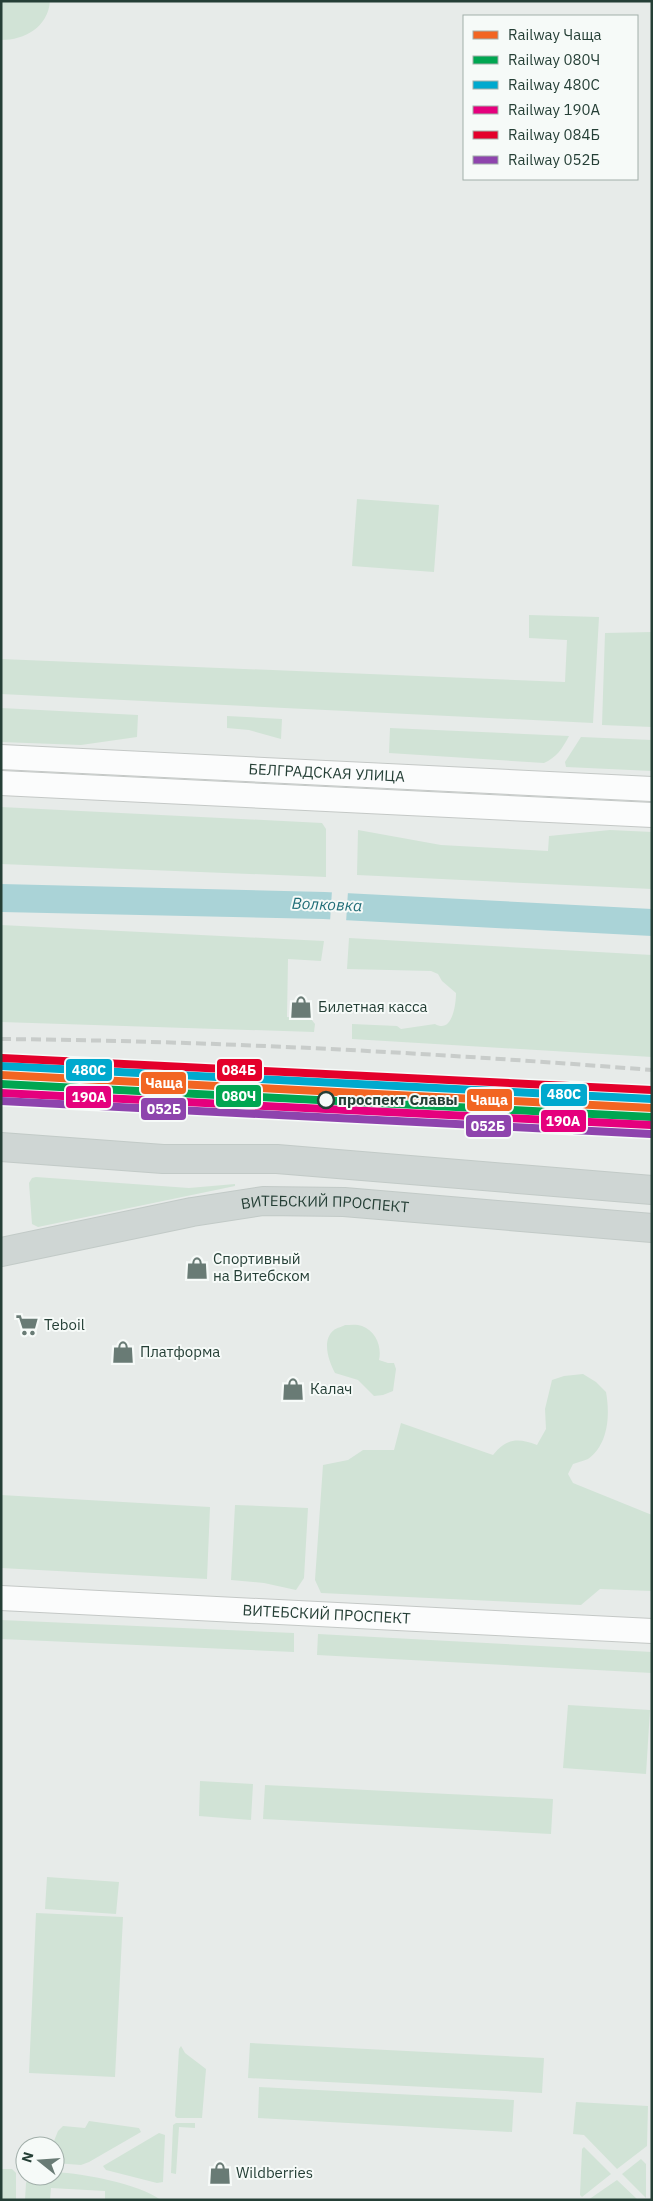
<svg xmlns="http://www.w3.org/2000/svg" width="653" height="2201" font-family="'IBM Plex Sans',sans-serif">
	<rect width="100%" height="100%" fill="#e7ebe9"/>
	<path fill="#d1e3d6" d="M1,1h49c-2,26 -25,39 -49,39z
		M357,499l82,6 -5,67 -82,-6z
		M529,615l70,2 -6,106 -592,-29v-35l564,23 2,-42 -38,-2z
		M652,632v95l-50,-2 3,-92z
		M1,708l137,7 -1,22 -56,8 -80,-3z
		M227,716l55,3 -1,20 -32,-9 -22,-2z
		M390,728l179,8c-7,13 -12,21 -25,27l-155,-10z
		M581,737l71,3v31l-86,-4 -1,-5z
		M1,807l321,16 4,6v48l-325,-13z
		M358,830l83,15 107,6 1,-15 61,-6 42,2v57l-295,-14z
		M1,925l323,16 -3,20 -33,-2 -1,58 24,2 4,5 -1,8 -313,-10z
		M349,938l303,17v102l-300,-18v-15l45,2 4,3 34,-5c17,10 21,-19 21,-31l-14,-12 -4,-7 -7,-3 -84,-2z
		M36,1177l153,11 46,-4v2l-197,41 -6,-3 -3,-41 3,-5z
		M345,1325c5,0 12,-1 17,1 14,5 20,21 17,34l9,3h6l2,6 -3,22 -10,4 -9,1 -16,-16 -23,-7c-6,-11 -14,-33 -1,-43 2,-2 8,-3 11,-5z
		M583,1374l13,8 10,10c4,22 3,52 -18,67 -4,2 -10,3 -15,5l-5,10 5,9 79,32v76l-52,-2 -19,16 -260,-12 -6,-13 8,-115 25,-5 15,-10h31l7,-27 92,32c14,-17 25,-17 44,-10l9,-16 -1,-20 7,-29 12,-4z
		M1,1495l209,12 -3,72 -206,-11z
		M235,1505l73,3 -4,70 -8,12 -32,-7 -33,-3z
		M1,1620l293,13v19l-293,-13z
		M318,1634l334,18v21l-335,-18z
		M568,1705l82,5 -4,64 -83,-6z
		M200,1781l53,3 -2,36 -52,-4z
		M265,1785l288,14 -2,35 -288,-15z
		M47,1877l72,5 -3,32 -71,-5z
		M36,1913l87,4 -8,160 -86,-4z
		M250,2043l294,15 -2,35 -294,-15z
		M181,2046l4,7 21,16 -4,49h-25l-2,-2 4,-67z
		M259,2087l255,13 -2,32 -254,-14z
		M576,2102l72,4 -1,40 -30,23 -33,-34 -11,-1z
		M89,2121l50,7 2,4 -52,30 -8,3 -26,-2v-17h-3l6,-15 5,-5 22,2z
		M176,2123h19v5l-16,-1 -3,47 -5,-1 2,-48z
		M159,2133l6,2 -2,47 -6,1 -51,-13 -3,-4z
		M584,2147l27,27 -29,23 -2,-2 2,-46z
		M641,2159l5,5v34l-24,-24z
		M1,2169h11l4,4v27h-15z
		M55,2172c30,2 82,11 106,28h-56v-9l-54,-3 -1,12h-25l1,-17 4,-7h25z
		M617,2180l21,20h-50z"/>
	<path fill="#aad3d7" d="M1,884l324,8 327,17v27l-329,-17 -322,-7z"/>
	<path fill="#e7ebe9" d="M332,890l16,1 -2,32 -16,-1z"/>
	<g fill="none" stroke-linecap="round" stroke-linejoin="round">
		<defs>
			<g id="minor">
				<path id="s1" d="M1,757l651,32"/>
				<path d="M1,783l651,32"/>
				<path id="s2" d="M1,1598l651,33"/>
			</g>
			<g id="major">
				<path d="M1,1147l162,12h114l375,31"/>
				<path id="s3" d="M1,1252l191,-40 71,-11 81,1 308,26"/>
			</g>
		</defs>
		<use href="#minor" stroke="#c4c8c6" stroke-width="26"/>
		<use href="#major" stroke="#c2cac7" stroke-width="30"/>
		<use href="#minor" stroke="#fbfcfc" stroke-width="24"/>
		<use href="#major" stroke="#cfd6d4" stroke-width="28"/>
		<path stroke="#c8ccca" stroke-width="4" stroke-dasharray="10 5" stroke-linecap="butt" d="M1,1039c218,2 434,14 651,31"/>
		<defs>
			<path id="rail-1" d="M1,1075l651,33"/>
			<path id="rail-2" d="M1,1084l651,33"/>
			<path id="rail-3" d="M1,1066l651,33"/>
			<path id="rail-4" d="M1,1093l650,32"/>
			<path id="rail-5" d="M2,1058l650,32"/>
			<path id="rail-6" d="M1,1101l650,33"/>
		</defs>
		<use href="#rail-1" stroke="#f6faf8" stroke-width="11"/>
		<use href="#rail-2" stroke="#f6faf8" stroke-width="11"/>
		<use href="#rail-3" stroke="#f6faf8" stroke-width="11"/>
		<use href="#rail-4" stroke="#f6faf8" stroke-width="11"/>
		<use href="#rail-5" stroke="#f6faf8" stroke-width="11"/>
		<use href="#rail-6" stroke="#f6faf8" stroke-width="11"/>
		<use href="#rail-1" stroke="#f26522" stroke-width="8"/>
		<use href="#rail-2" stroke="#00a651" stroke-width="8"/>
		<use href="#rail-3" stroke="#00a9ce" stroke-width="8"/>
		<use href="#rail-4" stroke="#e5007d" stroke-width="8"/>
		<use href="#rail-5" stroke="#e4002b" stroke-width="8"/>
		<use href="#rail-6" stroke="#8e44ad" stroke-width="8"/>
	</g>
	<defs>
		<symbol id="shop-bare" viewBox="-9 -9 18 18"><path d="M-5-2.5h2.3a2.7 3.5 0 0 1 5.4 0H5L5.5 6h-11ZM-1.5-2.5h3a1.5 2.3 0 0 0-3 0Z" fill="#697b75" stroke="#f6faf8" stroke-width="2.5" paint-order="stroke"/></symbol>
		<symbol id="supermarket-bare" viewBox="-9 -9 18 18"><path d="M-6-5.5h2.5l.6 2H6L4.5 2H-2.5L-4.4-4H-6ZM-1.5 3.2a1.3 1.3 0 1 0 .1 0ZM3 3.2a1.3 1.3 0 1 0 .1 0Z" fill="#697b75" stroke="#f6faf8" stroke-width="2.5" paint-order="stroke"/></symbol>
	</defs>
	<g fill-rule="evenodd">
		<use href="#shop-bare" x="285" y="991" width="32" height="32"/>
		<use href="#shop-bare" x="181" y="1252" width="32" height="32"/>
		<use href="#supermarket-bare" x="11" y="1309" width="32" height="32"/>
		<use href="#shop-bare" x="107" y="1336" width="32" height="32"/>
		<use href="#shop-bare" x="277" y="1373" width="32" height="32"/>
		<use href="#shop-bare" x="204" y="2157" width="32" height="32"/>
	</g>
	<circle fill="#f6faf8" stroke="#253f36" stroke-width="2.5" cx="326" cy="1100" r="8"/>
	<g text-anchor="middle" stroke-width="4" stroke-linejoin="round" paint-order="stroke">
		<g font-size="15" fill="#253f36" stroke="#f6faf8">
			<text dy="5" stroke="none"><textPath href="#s1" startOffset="326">БЕЛГРАДСКАЯ УЛИЦА</textPath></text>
			<text dy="5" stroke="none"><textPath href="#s3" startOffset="329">ВИТЕБСКИЙ ПРОСПЕКТ</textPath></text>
			<text dy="5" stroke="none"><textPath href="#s2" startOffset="326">ВИТЕБСКИЙ ПРОСПЕКТ</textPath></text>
		</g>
		<g font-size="15" fill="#253f36" stroke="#f6faf8" text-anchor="start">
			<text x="318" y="1012">Билетная касса</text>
			<text x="213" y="1264">Спортивный<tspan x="213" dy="17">на Витебском</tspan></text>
			<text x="44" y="1330">Teboil</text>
			<text x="140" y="1357">Платформа</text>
			<text x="310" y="1394">Калач</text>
			<text x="236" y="2178">Wildberries</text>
		</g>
		<g font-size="15" font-weight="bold" fill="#253f36" stroke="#f6faf8" text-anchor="start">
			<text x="338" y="1105">проспект Славы</text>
		</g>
		<g font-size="16" font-style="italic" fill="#216e78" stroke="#f6faf8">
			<text transform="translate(327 904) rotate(2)" y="6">Волковка</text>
		</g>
	</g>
	<g stroke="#f6faf8" stroke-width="2">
		<rect x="216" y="1058" width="47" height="24" rx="5" fill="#e4002b"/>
		<rect x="65" y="1058" width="48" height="24" rx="5" fill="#00a9ce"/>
		<rect x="140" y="1071" width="47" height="24" rx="5" fill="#f26522"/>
		<rect x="540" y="1083" width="48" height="24" rx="5" fill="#00a9ce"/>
		<rect x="215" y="1084" width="47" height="24" rx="5" fill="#00a651"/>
		<rect x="65" y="1085" width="47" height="24" rx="5" fill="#e5007d"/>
		<rect x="466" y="1088" width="47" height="24" rx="5" fill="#f26522"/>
		<rect x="140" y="1097" width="47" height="24" rx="5" fill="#8e44ad"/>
		<rect x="540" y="1109" width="47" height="24" rx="5" fill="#e5007d"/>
		<rect x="465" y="1114" width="47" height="24" rx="5" fill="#8e44ad"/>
	</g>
	<g font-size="14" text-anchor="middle" font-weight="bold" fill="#fff">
		<text x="239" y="1075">084Б</text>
		<text x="89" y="1075">480С</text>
		<text x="164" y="1088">Чаща</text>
		<text x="564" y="1099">480С</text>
		<text x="239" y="1101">080Ч</text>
		<text x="89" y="1102">190А</text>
		<text x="489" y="1105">Чаща</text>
		<text x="164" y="1114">052Б</text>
		<text x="563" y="1126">190А</text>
		<text x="488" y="1131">052Б</text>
	</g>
	<rect width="653" height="2201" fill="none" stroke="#253f36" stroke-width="5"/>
	<rect x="463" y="15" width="175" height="165" fill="#f6faf8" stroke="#a2afaa"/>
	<rect x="473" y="31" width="25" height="8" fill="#f26522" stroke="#a2afaa"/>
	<text x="508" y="40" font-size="15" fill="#253f36">Railway Чаща</text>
	<rect x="473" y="56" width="25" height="8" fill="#00a651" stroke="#a2afaa"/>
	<text x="508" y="65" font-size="15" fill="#253f36">Railway 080Ч</text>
	<rect x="473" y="81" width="25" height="8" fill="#00a9ce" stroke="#a2afaa"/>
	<text x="508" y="90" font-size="15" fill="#253f36">Railway 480С</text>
	<rect x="473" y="106" width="25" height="8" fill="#e5007d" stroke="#a2afaa"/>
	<text x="508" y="115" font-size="15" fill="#253f36">Railway 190А</text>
	<rect x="473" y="131" width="25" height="8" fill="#e4002b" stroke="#a2afaa"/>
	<text x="508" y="140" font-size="15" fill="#253f36">Railway 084Б</text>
	<rect x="473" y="156" width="25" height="8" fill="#8e44ad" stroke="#a2afaa"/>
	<text x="508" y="165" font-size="15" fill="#253f36">Railway 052Б</text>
	<g transform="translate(40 2161) rotate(287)"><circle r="24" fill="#f6faf8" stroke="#a2afaa"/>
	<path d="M0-4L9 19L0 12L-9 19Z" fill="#697b75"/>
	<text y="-8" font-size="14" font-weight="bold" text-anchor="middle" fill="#253f36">N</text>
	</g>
</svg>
